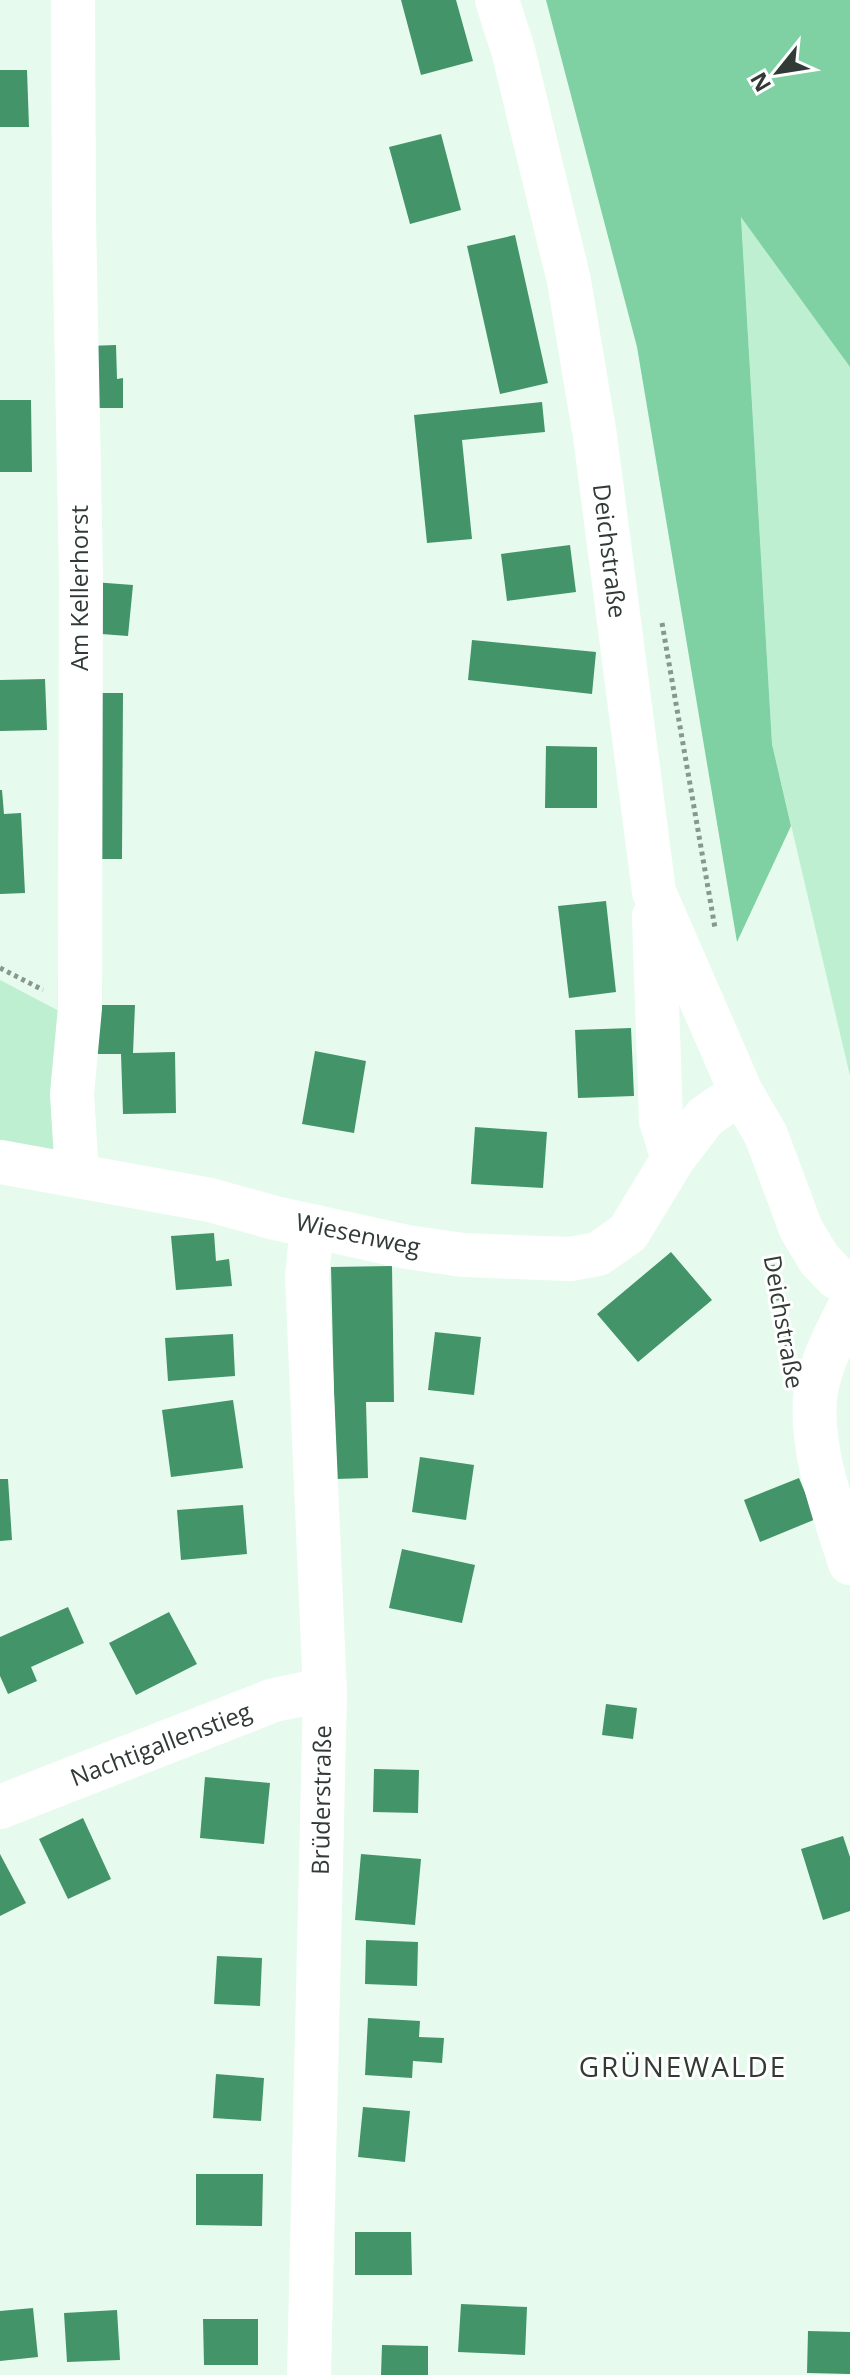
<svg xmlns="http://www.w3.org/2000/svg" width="850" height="2375" font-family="'Open Sans',sans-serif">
	<rect width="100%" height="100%" fill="#e6fbed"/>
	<path fill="#beefd1" d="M741,215l109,152v709l-78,-332z
		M0,980l61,32 -7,145 -54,-8z"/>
	<path fill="#7fd0a2" d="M546,0h304v367l-109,-150 31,527 19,82 -54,116 -100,-595z"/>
	<path fill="#439469" d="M401,0h55l17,61 -52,14z
		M0,70h27l2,57h-29z
		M441,134l20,76 -51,14 -21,-77z
		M515,235l33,148 -48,11 -33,-148z
		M116,345l1,34 6,-1v30h-25l-10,-62z
		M0,400h31l1,72h-32z
		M542,402l3,30 -83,8 10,99 -45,4 -13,-128z
		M570,545l6,47 -69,9 -6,-47z
		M93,582l40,3 -5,51 -40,-3z
		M472,640l124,12 -4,42 -124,-14z
		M45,679l2,51 -47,1v-51z
		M92,693h31l-1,166h-31z
		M546,746l51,1v61h-52z
		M0,790h2l2,24 17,-1 4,80 -25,1z
		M606,901l10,91 -47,6 -11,-92z
		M95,1005h40l-2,48 42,-1 1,61 -53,1 -2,-60h-28z
		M631,1028l3,68 -56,2 -3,-68z
		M315,1051l51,10 -12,72 -52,-9z
		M475,1127l72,5 -4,56 -72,-4z
		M214,1233l2,28 13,-2 3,27 -56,4 -5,-54z
		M671,1252l41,48 -74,62 -41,-48z
		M392,1266l2,136h-28l2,76 -32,1 -5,-212z
		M435,1332l46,5 -7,58 -46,-5z
		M233,1334l2,42 -67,5 -3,-43z
		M233,1400l10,68 -72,9 -9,-67z
		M420,1457l54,8 -8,55 -54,-8z
		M799,1478l17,41 -56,23 -16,-42z
		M0,1479h8l4,61 -12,1z
		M243,1505l4,49 -66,6 -4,-50z
		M402,1549l73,16 -13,58 -73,-15z
		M68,1607l16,36 -53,24 6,14 -29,13 -8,-18v-39z
		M169,1612l28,52 -61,31 -27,-52z
		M606,1704l31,4 -4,31 -31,-4z
		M374,1769l45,1 -1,43 -45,-1z
		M205,1777l65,6 -6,61 -64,-6z
		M83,1818l28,61 -43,20 -29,-60z
		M843,1836l7,21v54l-27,9 -22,-71z
		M0,1854l26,49 -26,13z
		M361,1854l60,5 -6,66 -60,-5z
		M366,1940l52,2 -1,44 -52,-2z
		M217,1956l45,2 -2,48 -46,-2z
		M368,2018l52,3 -1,16 25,1 -2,25 -29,-2 -1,17 -47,-3z
		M216,2074l48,4 -3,43 -48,-3z
		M363,2107l47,4 -5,51 -47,-5z
		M196,2174h67l-1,52 -66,-1z
		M355,2232h56l1,43h-57z
		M461,2304l66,3 -2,48 -67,-3z
		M33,2308l5,49 -38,4v-50z
		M117,2310l3,50 -53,2 -3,-49z
		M203,2319h55v46h-54z
		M808,2331l42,1v42l-43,-1z
		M382,2345l46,1v29h-47z"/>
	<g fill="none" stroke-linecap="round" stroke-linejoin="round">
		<path stroke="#89988e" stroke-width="5" stroke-dasharray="4 4" stroke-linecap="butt" d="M662,623l53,305
			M0,968l43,22
			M771,1257l16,89"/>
		<path stroke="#fff" stroke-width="44" d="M73,0l1,219 7,357 -1,432 -8,86 5,81
			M497,0l16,50 56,231 26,155 59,456 87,200 25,43 35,94 18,30 17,18 14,7
			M654,916l7,205 12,38
			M0,1162l210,38 65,18 132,29 56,8 107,4 28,-5 30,-21 45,-74 32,-42 36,-25
			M850,1306c-14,29 -32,60 -35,93 -4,55 19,112 35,164
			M0,1807l274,-107 34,-7h17
			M309,2375l16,-682 -18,-417 5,-50"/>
	</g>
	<g text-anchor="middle" stroke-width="6" stroke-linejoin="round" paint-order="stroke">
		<g font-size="24" fill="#313a35" stroke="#fff">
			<text transform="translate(609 551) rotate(83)" y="8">Deichstraße</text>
			<text transform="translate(80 588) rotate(-90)" y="8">Am Kellerhorst</text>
			<text transform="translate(358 1235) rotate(12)" y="8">Wiesenweg</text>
			<text transform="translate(783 1322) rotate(80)" y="8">Deichstraße</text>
			<text transform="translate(161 1745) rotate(-21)" y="8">Nachtigallenstieg</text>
			<text transform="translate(322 1800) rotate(-89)" y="8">Brüderstraße</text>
		</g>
		<g font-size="28" letter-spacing="2" fill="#313a35" stroke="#fff">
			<text x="683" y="2077">GRÜNEWALDE</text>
		</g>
	</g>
	<g transform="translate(778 72) rotate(240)" stroke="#ffffff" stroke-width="6" paint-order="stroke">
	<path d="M0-6L14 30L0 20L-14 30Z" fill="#313a35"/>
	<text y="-12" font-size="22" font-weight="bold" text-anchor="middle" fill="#313a35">N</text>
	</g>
</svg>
